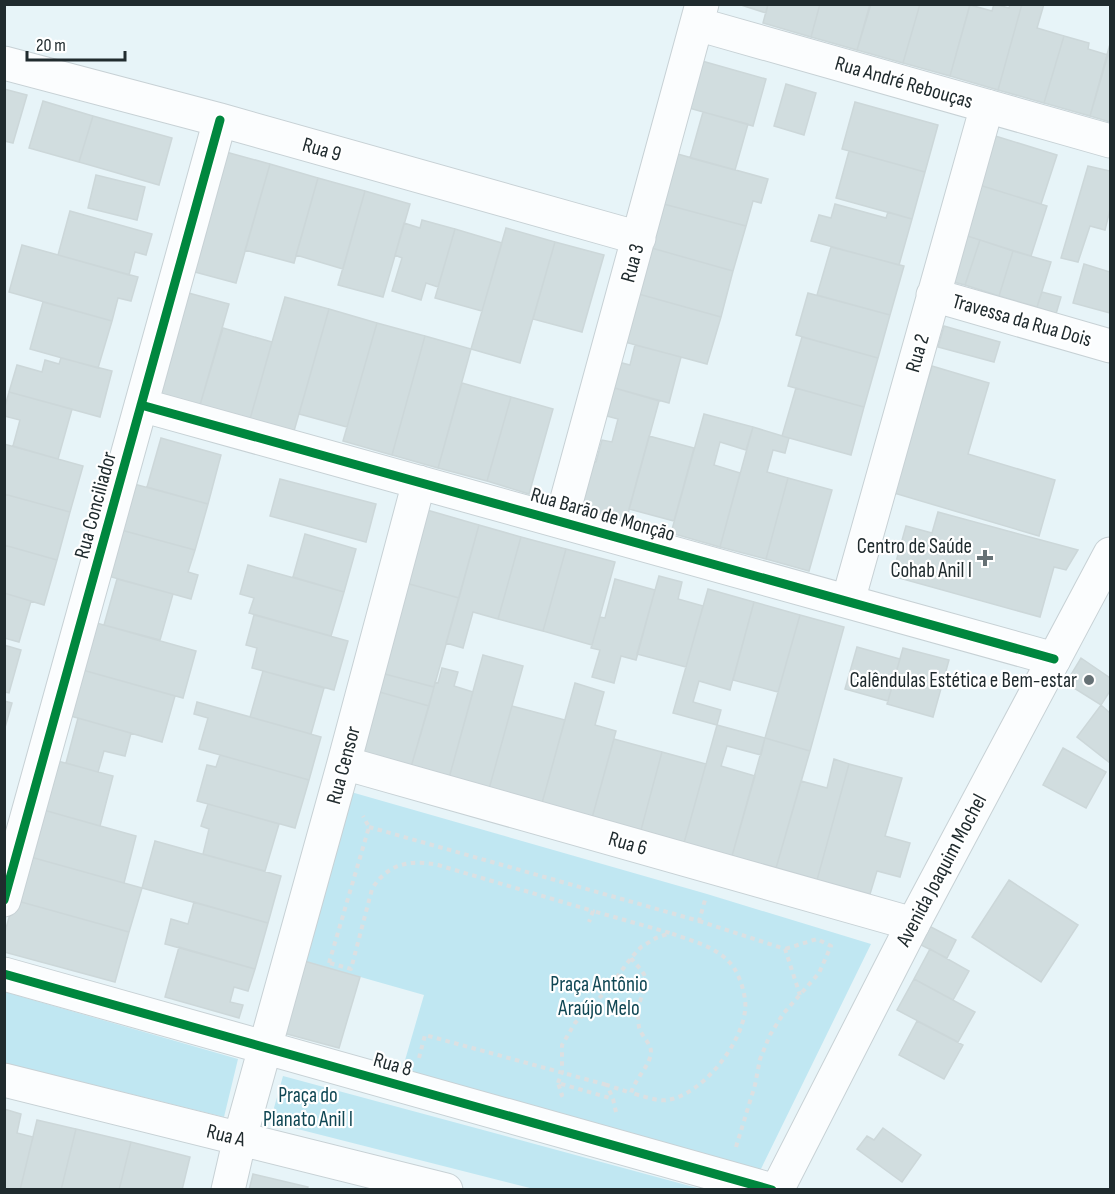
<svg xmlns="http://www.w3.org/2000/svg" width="1115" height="1194" font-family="'Sofia Sans Condensed',sans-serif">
	<rect width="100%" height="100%" fill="#e7f4f8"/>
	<path fill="#c0e7f2" d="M351,792l356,102 164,50 -113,231 -357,-101 23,-79 -120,-34z
		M5,992l233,67 -14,58 -219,-54z
		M283,1076l418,113h-167l-264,-67z"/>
	<path fill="#d1dddf" stroke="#ccd7d9" stroke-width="1.5" d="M738,4h30l-2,9z
		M768,4h52l-9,33 -48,-14z
		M820,4h50l-13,46 -46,-13z
		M871,4h49l-17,59 -46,-13z
		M920,4h50l-20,72 -47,-13z
		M994,4l15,4 1,-4h12l-24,86 -48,-14 20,-71 22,6z
		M1022,4h22l-7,24 27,8 -20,67 -46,-13z
		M1064,36l25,7 -1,6 20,6 -18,61 -46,-13z
		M1110,44v78l-20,-6z
		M702,61l64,18 -13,47 -64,-18z
		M786,84l30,9 -12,42 -30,-9z
		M4,89l23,6 -14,48 -9,-2z
		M43,101l50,15 -14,46 -50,-14z
		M855,102l83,23 -13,47 -83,-23z
		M703,112l45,12 -13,46 -45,-12z
		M93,116l79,22 -13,47 -80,-23z
		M992,135l65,20 -16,49 -65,-20z
		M849,151l76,21 -13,47 -76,-21z
		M226,152l44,12 -34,119 -45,-12z
		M674,153l94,26 -7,24 -8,-2 -7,25 -86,-23z
		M270,164l48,14 -24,85 -49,-13z
		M1088,166l22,5v39l-5,20 -15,-4 -12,36 -17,-4z
		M96,175l49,12 -8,33 -49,-12z
		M318,178l47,13 -22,78 -47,-14z
		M976,184l71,22 -16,50 -70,-22z
		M365,191l45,13 -27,93 -45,-12z
		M660,203l86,23 -13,45 -85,-24z
		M835,204l51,14 2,-6 24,7 -13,46 -88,-24 8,-26 12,3z
		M70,211l82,23 -6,21 -11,-3 -6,23 -71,-20z
		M422,220l33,9 -17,58 -12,-4 -5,17 -29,-9 10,-33 -7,-3 9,-32 16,5z
		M506,228l49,14 -35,121 -49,-14z
		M455,229l47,14 -20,68 -47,-13z
		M961,234l19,6 -15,45 -19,-5z
		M980,240l33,11 -14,45 -34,-11z
		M555,242l49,13 -22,77 -49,-13z
		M22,245l116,32 -7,24 -13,-3 -6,23 -103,-29z
		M648,247l85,24 -12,46 -86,-24z
		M831,247l73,19 -14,49 -73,-20z
		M1013,251l38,11 -14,45 -38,-11z
		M1084,264l26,8v41l-37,-10z
		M185,292l44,12 -29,101 -43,-12z
		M1042,292l19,5 -5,17 -19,-7z
		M635,293l86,24 -14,47 -86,-23z
		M808,293l82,22 -12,43 -82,-23z
		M285,297l44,12 -35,122 -44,-12z
		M43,302l69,19 -14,47 -68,-19z
		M329,309l48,14 -30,104 -48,-13z
		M377,323l48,13 -33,119 -49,-14z
		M944,326l56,16 -6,20 -56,-15z
		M223,328l49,14 -22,77 -50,-14z
		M425,336l46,13 -33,119 -46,-13z
		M802,337l76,21 -14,49 -76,-21z
		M635,345l46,12 -12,46 -58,-16 7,-25 12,3z
		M61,358l51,13 -12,46 -91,-25 8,-27 25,7 3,-12 14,4z
		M932,366l57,17 -21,71 87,26 -16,56 -145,-43z
		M462,383l49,14 -24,84 -49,-13z
		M611,387l48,14 -33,120 -48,-14 13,-46 5,1 6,-22 10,2 6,-23 -15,-4z
		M796,388l68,19 -13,48 -69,-19z
		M9,392l63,17 -14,50 -45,-13 7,-26 -16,-4v-6z
		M511,397l42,12 -24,85 -42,-13z
		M704,414l49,13 -7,23 -26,-8 -6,23 26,8 -20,74 -49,-14z
		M753,427l36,11 -4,15 -12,-3 -6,22 21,6 -22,81 -46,-12z
		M649,436l45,12 -20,73 -45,-12z
		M161,438l60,17 -13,49 -61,-17z
		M4,444l79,22 -13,46 -66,-18z
		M788,478l44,12 -23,81 -43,-12z
		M280,479l96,25 -10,38 -96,-26z
		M134,484l74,20 -13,46 -74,-20z
		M4,494l66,18 -13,48 -53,-15z
		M427,510l52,15 -20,73 -53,-15z
		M938,512l140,38 -12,20 -12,-3 -14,50 -148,-41 14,-50 26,7z
		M479,525l42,12 -23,82 -25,-7 -10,36 -17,-5z
		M121,530l74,20 -7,22 10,3 -7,24 -83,-23z
		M305,534l51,15 -12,43 -51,-15z
		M521,537l45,12 -23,82 -45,-12z
		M4,545l53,15 -13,45 -40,-12z
		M566,549l49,13 -23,83 -49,-14z
		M248,565l96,27 -13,44 -82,-23 5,-15 -14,-4z
		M659,576l23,6 -4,17 25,7 -17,61 -49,-13z
		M117,579l56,15 -13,46 -56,-15z
		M615,579l40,11 -19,70 -15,-4 -7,27 -22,-6 8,-27 -9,-2 9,-31 5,1z
		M406,583l53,15 -25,89 -53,-14z
		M708,589l46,13 -24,88 -31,-9 -6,21 28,8 -4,15 -44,-12z
		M4,593l27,8 -12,41 -15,-4z
		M754,602l46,13 -22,77 -45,-12z
		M254,615l94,26 -14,49 -82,-22 5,-20 -11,-3z
		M800,615l44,12 -34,124 -45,-13z
		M93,622l103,29 -13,47 -104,-29z
		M4,645l17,5 -12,43 -5,-1z
		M857,647l43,12 -12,42 -43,-12z
		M903,648l46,12 -16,57 -46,-13z
		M483,655l40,11 -34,123 -40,-11z
		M1081,658l29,20v13l-9,14 -35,-22z
		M442,668l16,4 -4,14 19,6 -24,86 -38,-11 23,-80 1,-5 3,1z
		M79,669l96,27 -13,46 -95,-27z
		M263,671l61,17 -13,46 -61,-17z
		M381,673l53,14 -5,19 -53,-15z
		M575,683l29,9 -9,33 21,6 -24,87 -50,-15z
		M376,691l53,15 -18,61 -52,-14z
		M4,701l8,2 -8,28z
		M197,702l124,35 -12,43 -110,-31 9,-31 -14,-4z
		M1101,705l9,8v50l-33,-26z
		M512,706l53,14 -23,83 -53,-14z
		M78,718l53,15 -6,23 -21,-5 -6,21 -32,-9z
		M717,725l48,13 -4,17 -34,-9 -6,20 34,10 -23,80 -48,-13z
		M765,738l45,13 -34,117 -44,-12z
		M614,739l48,13 -21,78 -49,-12z
		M1063,748l43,24 -20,36 -43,-23z
		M662,752l44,12 -22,79 -43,-13z
		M220,755l89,25 -14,48 -98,-27 10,-36 9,2z
		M834,759l15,5 -32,116 -41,-12 25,-87 26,7z
		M54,760l59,16 -13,50 -60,-17z
		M849,764l53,14 -17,58 25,7 -10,34 -23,-6 -7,23 -53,-14z
		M208,804l71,20 -14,47 -62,-17 6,-25 -8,-3z
		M40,809l96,27 -12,47 -97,-27z
		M155,841l126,35 -13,47 -126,-35z
		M27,856l115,32 -13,44 -115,-32z
		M1009,880l69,45 -37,57 -69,-45z
		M14,900l115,32 -14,50 -111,-30v-17z
		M194,902l74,21 -13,46 -90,-25 6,-25 17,5z
		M929,926l27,14 -9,18 -28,-14z
		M179,947l76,22 -7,22 -14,-4 -4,15 13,3 -4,13 -74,-21z
		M930,949l39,22 -16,29 -39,-21z
		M304,961l56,16 -21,71 -56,-15z
		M914,979l61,33 -17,30 -61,-32z
		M917,1021l46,24 -19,34 -45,-24z
		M4,1109l17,5 -4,19 16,4 -13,53h-16z
		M37,1120l39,9 -15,61h-41z
		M883,1128l38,27 -19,27 -45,-33 10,-13 7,4z
		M76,1129l55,13 -12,48h-58z
		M131,1142l59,15 -8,33h-63z
		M253,1174l55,13 -1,3h-58z"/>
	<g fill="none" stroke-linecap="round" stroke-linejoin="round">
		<defs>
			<path id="minor" d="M697,24l413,117
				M4,63l216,57 419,118
				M933,295l177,51
				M141,405l913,254
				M561,521l141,-517
				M848,601l139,-495
				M344,763l569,161
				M4,900l216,-780
				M4,974l768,216
				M4,1080l442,110
				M228,1190l12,-52 104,-375 75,-281"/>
			<path id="major" d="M777,1190l136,-266 197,-370"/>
		</defs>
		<use href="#minor" stroke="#c7d1d5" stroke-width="35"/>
		<use href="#major" stroke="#c7d1d5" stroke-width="35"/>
		<path stroke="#dce0e2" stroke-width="4" stroke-dasharray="4.5 4.5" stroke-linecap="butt" d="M369,827l330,94 6,-21
			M699,921l86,28 15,46
			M631,958c4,6 12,12 14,19 3,12 -5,20 -7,31 0,6 0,13 1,19 2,9 12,16 12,25 0,12 -16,27 -20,41 9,2 27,9 36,7 35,-5 74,-55 78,-89 2,-13 -4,-32 -11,-43 -14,-21 -42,-27 -64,-35
			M329,963l40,-136 -6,-11
			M330,963l21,6 21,-80c15,-25 38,-30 66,-24l155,46 -4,11
			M419,1058l6,-23 182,50
			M558,1083l4,-11v-27l13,-22 33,-34 23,-31 10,-11 15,-9 14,-5 -77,-22
			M560,1096l2,-1 -4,-12 55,16
			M616,1112l-3,-13 -6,-14 24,8
			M736,1147l19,-62 5,-26 10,-24 13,-21 36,-41 12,-27 -14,-7 -32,10"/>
		<use href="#minor" stroke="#fbfdfe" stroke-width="33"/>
		<use href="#major" stroke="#fbfdfe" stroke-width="33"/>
		<defs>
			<path id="cycleway" d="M141,405l913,254
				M4,900l216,-780
				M4,974l768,216"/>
		</defs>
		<use href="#cycleway" stroke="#fff" stroke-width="13"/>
		<use href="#cycleway" stroke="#00873e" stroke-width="9"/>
	</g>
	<g fill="#667175" stroke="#fff" stroke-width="2">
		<path d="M982 549h6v6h6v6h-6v6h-6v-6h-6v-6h6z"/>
		<circle cx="1089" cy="680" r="6"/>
	</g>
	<g text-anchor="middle" stroke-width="4.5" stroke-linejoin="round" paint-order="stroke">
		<g font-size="21" fill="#202b2e" stroke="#fff">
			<text transform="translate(904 82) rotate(16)" y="7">Rua André Rebouças</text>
			<text transform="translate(322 149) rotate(16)" y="7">Rua 9</text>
			<text transform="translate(632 263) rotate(-75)" y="7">Rua 3</text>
			<text transform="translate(1022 320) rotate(16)" y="7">Travessa da Rua Dois</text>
			<text transform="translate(917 353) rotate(-74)" y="7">Rua 2</text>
			<text transform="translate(95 505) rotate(-75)" y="7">Rua Conciliador</text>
			<text transform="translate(603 514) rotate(16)" y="7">Rua Barão de Monção</text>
			<text transform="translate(343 765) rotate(-75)" y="7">Rua Censor</text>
			<text transform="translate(628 843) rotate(16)" y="7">Rua 6</text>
			<text transform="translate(941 870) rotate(-62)" y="7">Avenida Joaquim Mochel</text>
			<text transform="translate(393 1064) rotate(16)" y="7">Rua 8</text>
			<text transform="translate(226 1135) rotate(14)" y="7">Rua A</text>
		</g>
		<g font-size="21" fill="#202b2e" stroke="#fff" text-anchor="end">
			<text x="972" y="553">Centro de Saúde<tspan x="972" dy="24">Cohab Anil I</tspan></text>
			<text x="1077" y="687">Calêndulas Estética e Bem-estar</text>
		</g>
		<g font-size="21" fill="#104754" stroke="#fff">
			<text x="599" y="991">Praça Antônio<tspan x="599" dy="24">Araújo Melo</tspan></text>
			<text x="308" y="1102">Praça do<tspan x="308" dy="24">Planato Anil I</tspan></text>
		</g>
	</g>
	<rect width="1115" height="1194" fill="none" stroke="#202b2e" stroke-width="12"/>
	<path d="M27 51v9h98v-9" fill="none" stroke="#202b2e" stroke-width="3"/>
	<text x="36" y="51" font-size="18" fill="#202b2e" stroke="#ffffff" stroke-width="4.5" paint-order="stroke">20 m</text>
</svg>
